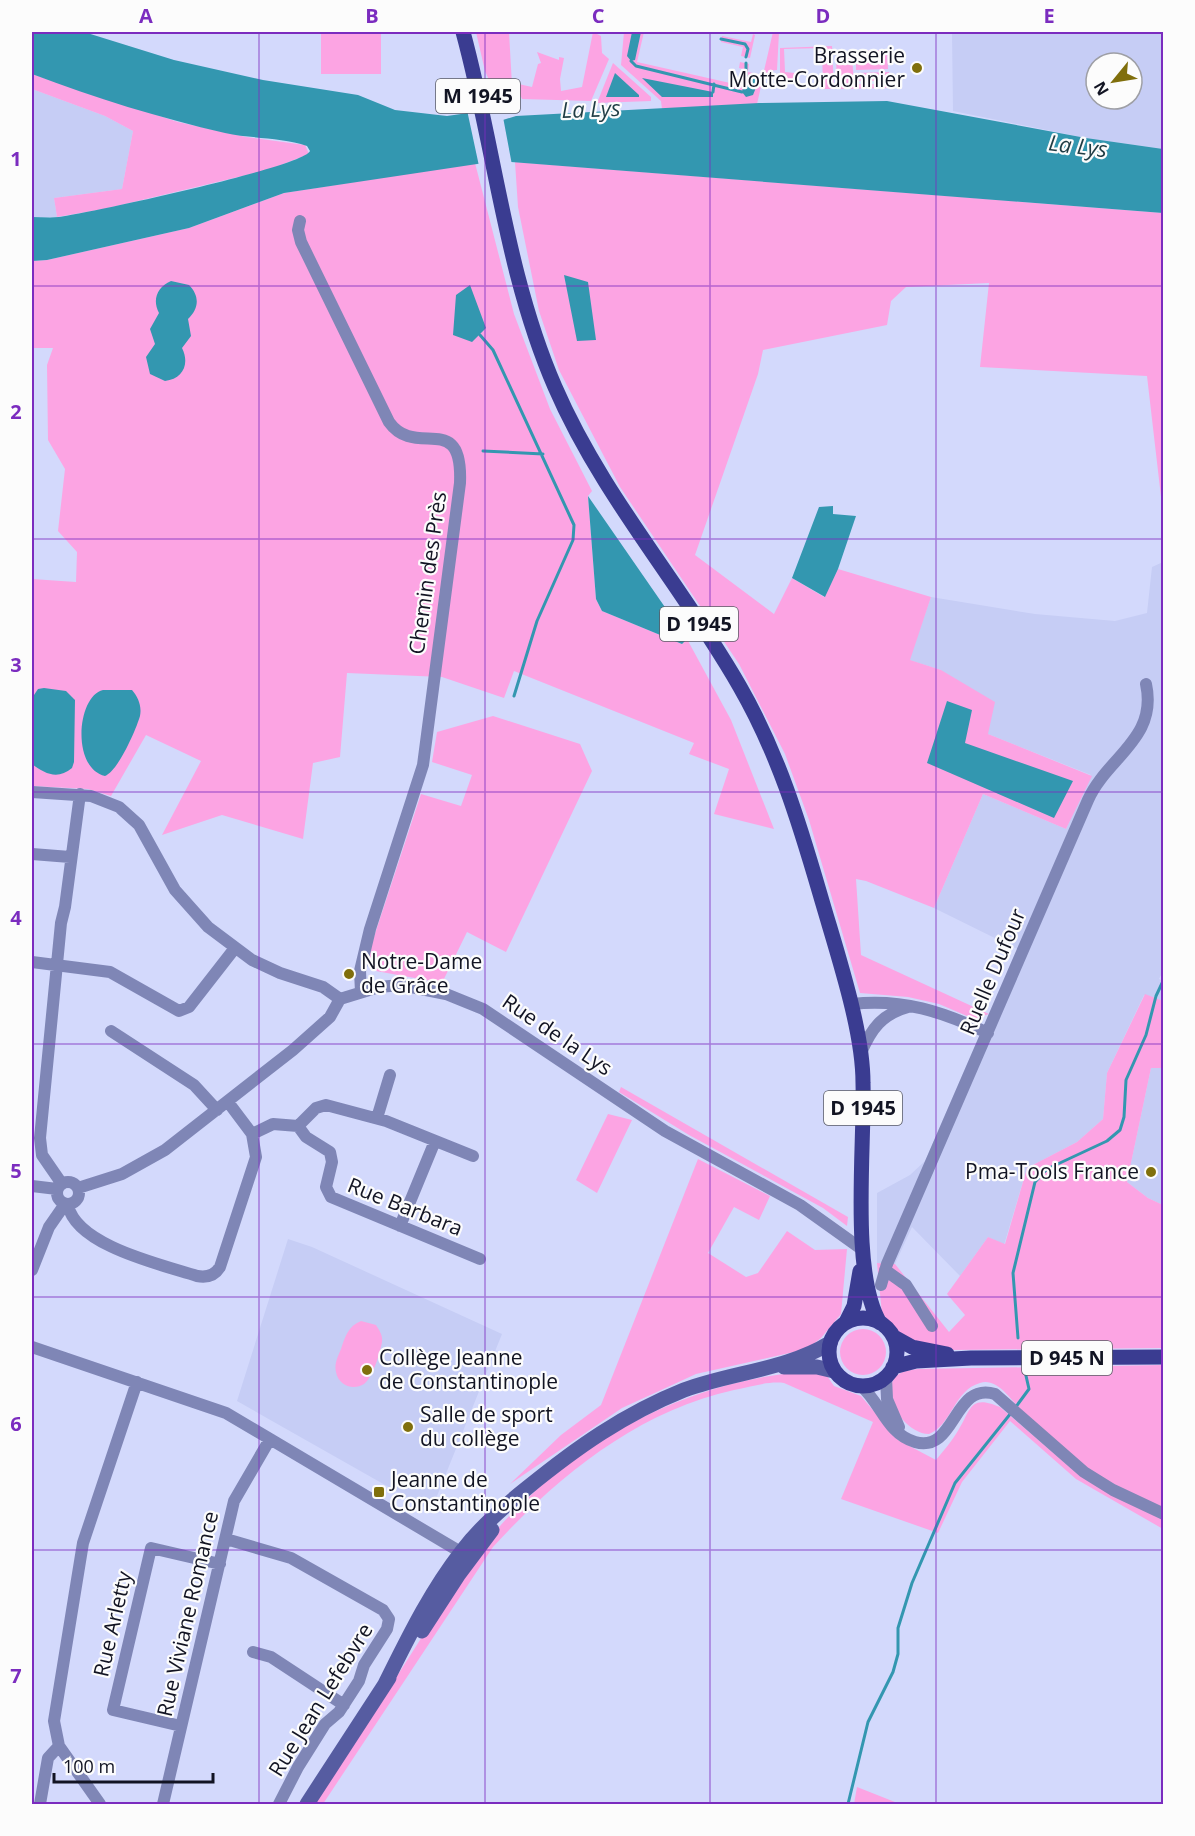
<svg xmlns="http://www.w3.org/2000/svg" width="1195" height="1836" font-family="'Open Sans',sans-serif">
	<rect width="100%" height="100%" fill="#d3d9fc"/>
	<path fill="#c6cdf5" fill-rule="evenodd" d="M952,32h211v117l-77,-11 -133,-27zM1096,63h36v36h-36z
		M32,89l73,27 28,15 -11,58 -68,9 3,19h-25z
		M1163,562l1,407 -5,10 4,2v20l-19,-6 -37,78 -4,46 -26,23 -50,26 -23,77 -16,-8 -28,39 -48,-49 -17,37 -18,-1v-70l33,-18 15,-14 92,-212 -83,-41 49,-114 83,35 25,-54 -103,-41 -47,-64 -32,-10 22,-63 104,17 80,7 32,-8 5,-46z
		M1151,1068h12v137l-15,-7 -21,-16z
		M288,1239l24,8 190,87 -71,177 -194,-110z"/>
	<path fill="#fca4e3" d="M321,32h60v42h-60z
		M476,32h33l3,53 -19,4 -8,-18z
		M593,32l8,4 1,17 7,6 -18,42 -69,-2 -8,-16 18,4 6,-23 3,-1 -4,-11 22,8v-3l5,1 -4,21 1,12 21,-4z
		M624,32h20l-7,30 102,23 4,-16 -4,-1 1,-6 9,2 -1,8 15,3 10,-43h6l-2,38 -9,1 -4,11h-2l-5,22 -95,5 -1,-8 -40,-36z
		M753,34l2,1 -5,23 -9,-2 2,-9 -22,-5 1,-6 29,6z
		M832,46l2,43h-11l-1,-41 -38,1 1,23 10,1v8h-15v-33z
		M887,50l1,19 -32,1v-19z
		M836,56h16l2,28h33l1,4 -51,1z
		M613,63l38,34v4l-54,2z
		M889,72v9h-32v-8z
		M32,74l146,48 68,15 59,8 4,9 -41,16 -164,39 -47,8 -3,-19 68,-9 11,-58 -28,-15 -73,-27z
		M515,162l648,51v301l-16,-138 -167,-9 9,-84 -83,4 -15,14 -4,24 -124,25 -5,24 -63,181 79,59 18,-36 32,19 14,-28 93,28 -21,63 31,10 54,32 -7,32 104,42 -26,53 -83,-35 -49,114 -68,-27 -10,-2 5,76 128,59 -15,5 -35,-15 -31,-7 -48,-4 -51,-173 -24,-66 -46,-90 -119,-177 -61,-117 -20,-59 -21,-104z
		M475,163l39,151 36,95 42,82 -4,5 8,103 6,12 80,33 5,-5 44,81 43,109 -60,-15 15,-45 -40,-15 5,-11 -180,-72 -10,27 -62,-21 -95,-4 -7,84 -27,6 -10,76 -81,-24 -60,20 39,-74 -55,-26 -35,61 -23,-7 -56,-3v-207l44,3 1,-30 -19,-21 7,-62 -17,-29 -1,-75 6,-17h-21v-87l15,-1 142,-32 95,-35z
		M493,716l87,28 12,27 -86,181 -39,-20 -25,51 -66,-12 -8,-11 1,-8 52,-158 40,12 11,-31 -40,-13 5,-30z
		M1145,994l18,7v67h-12l-24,114 21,16 15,7v143l-212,2 -44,-10 -25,-26 -5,-51 18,1 54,68 16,-17 -18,-21 41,-57 17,7 22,-76 50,-26 26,-23 4,-46z
		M621,1087l227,130 -1,9 -24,-18 -134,-73 -70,-43z
		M608,1114l24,6 -35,73 -21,-13z
		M698,1159l72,37 -11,24 -25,-13 -26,46 38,24 12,-4 29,-42 28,19 32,-1 -6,65 -20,24 -14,11 -111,25 -74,34 -112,76 51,-49 40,-30z
		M361,1321l15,4c3,5 7,10 6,17 -2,11 -9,35 -18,42 -11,7 -26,1 -28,-12 -2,-8 2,-16 5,-23 4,-12 7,-23 20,-28z
		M840 1352a23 23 0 1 1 46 0a23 23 0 1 1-46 0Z
		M1163,1365v143c-25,-12 -50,-23 -73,-38 -24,-17 -45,-39 -67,-58 -11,-10 -25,-35 -43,-29 -26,7 -28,42 -51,51 -26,0 -52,-45 -30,-60 4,-3 13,-4 18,-5z
		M813,1371l12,2 9,13 27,10 37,44 38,20c8,-10 17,-20 23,-31 12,-20 11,-35 41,-22l79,68 84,45v9l-87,-50 -66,-58 -48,61 -24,51 -97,-34 32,-77 -89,-39c-17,-2 -33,4 -50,7 -96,21 -176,86 -241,157l-170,257h-8c35,-54 70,-109 105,-164 21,-33 41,-68 66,-98 82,-98 199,-163 327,-171z
		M857,1787l43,17h-46z"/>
	<path fill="#3397b0" d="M32,32h52l90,28 89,20 95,15 37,15 52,6 35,-5 8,13 26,-8 243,-13 128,-2 199,37 77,11v64l-666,-52 -213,32 -95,35 -142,32 -15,1v-44c9,0 18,1 27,0 30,-4 244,-50 251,-66l-3,-5c-25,-9 -55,-7 -82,-13 -65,-15 -130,-35 -193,-59z
		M632,32h9l-6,28 -4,1 -4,-5z
		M615,73l24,22v2h-33z
		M746,75l13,5 -6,15 -7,2 -4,-5z
		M642,78l71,14v5h-51z
		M564,275l24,7 8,58 -19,1z
		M171,281l18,4c11,11 10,24 -1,34l3,17 -9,12c8,16 1,31 -17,33l-15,-7 -4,-17 9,-13 -5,-15 9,-16c-7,-13 -2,-26 12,-32z
		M470,285l16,43 -14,14 -19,-7 3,-40z
		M588,496l99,143 -5,5 -80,-33 -6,-12z
		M833,506v8l23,2 -18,53 -13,28 -33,-19 27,-71z
		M44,688l22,3 9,9 -1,62 -2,6c-14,12 -27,6 -40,-4v-66l6,-9z
		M103,690h29c6,7 10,16 8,26 -4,14 -22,55 -35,60 -34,-8 -28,-80 -2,-86z
		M947,701l25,9 -7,33 108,38 -19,37 -127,-55z"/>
	<path fill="#d3d9fc" d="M482,108l7,2 3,10 11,-3 9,48 -33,1 -12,-56z"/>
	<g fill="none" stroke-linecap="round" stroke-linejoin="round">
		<path stroke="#3397b0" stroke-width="3" d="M721,39l24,5 3,5 -2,8
			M631,61l5,5 106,26
			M746,75v-12
			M713,92l1,-8
			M480,335l13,15 81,175 -1,15 -36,81 -23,75
			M483,451l60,3
			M1018,1338l-5,-65 22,-91 12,-13 60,-28 13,-11 4,-13 2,-37 20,-45 10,-39 8,-17
			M1015,1408l14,-19 -5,-22
			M848,1804l20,-82 25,-50 5,-18v-26l14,-45 43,-100 56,-70"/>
		<path stroke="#7f86b6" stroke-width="12" d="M300,221l-2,9 3,12 88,180c27,38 74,-13 71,61l-37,282 -53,164 -10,42 1,21
			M32,792l59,4 28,11 20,18 36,65 33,37 44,33 28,13 43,14 17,12
			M32,854l38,3
			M32,962l78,10 69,39 10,-4 46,-59
			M340,999l39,-12 22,-2 45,9 37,15 182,122 135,74 63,45
			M852,1004c50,-6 91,8 136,29
			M111,1031l83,54 23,25
			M861,1053c10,-24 21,-39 47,-46
			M377,1118l13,-43
			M298,1126l8,11 24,15 2,10 -6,25 5,10 149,62
			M252,1134l21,-10 25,2 18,-18 10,-3 60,16 87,35
			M57 1193a11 11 0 1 1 22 0a11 11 0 1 1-22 0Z
			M62,1184l-20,-29 -2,-17 21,-215 4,-16 15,-113
			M32,1186l25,3
			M78,1188l44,-14 43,-24 128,-100 37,-33 10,-18
			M68,1205c8,41 95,60 129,71 10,2 18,-1 23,-9l36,-110 -4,-23 -24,-32
			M400,1226l35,-85
			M32,1270l17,-43 16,-23
			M885,1270l21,15 26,41
			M881,1285l6,-21c68,-154 133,-310 201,-464 19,-43 70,-61 58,-116
			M32,1347l194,66 243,144
			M886,1377l1,22 12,28
			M861,1386c20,17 26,48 54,56 41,12 38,-61 80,-48l89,78 29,18 51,24
			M226,1539l65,19 92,52 6,9 -2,10 -23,36 -5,16 -20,31 -14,12 -27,43 -19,37
			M253,1652l18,5 73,48
			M181,1726l-68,-16 38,-162 69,16
			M40,1804l8,-46 11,-12
			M100,1804l-41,-58 -5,-25 29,-178 54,-161
			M163,1804l71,-303 36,-62"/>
		<path stroke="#565ca1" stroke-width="15" d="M784,1367h33l17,4
			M422,1631l37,-57 33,-44
			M385,1684c23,-46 45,-92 77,-133 19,-25 41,-44 65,-63 49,-40 97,-74 157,-98 48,-18 102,-20 146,-47
			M307,1804l82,-126"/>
		<path stroke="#3a3c91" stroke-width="15" d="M463,32c32,117 43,243 92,355 47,109 127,198 185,300 38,66 59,135 80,207 11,38 23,75 32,113 6,25 11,50 11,76 2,61 -13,190 17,240
			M829 1352a34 34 0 1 1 68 0a34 34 0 1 1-68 0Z
			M846,1322l8,-16 6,-35
			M894,1337l18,10 35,7
			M893,1367l23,-6 55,-3 193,-1"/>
	</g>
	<path fill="none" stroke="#7b2cbf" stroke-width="1.5" stroke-opacity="0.55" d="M259,32v1772M485,32v1772M710,32v1772M936,32v1772M32,286h1132M32,539h1132M32,792h1132M32,1044h1132M32,1297h1132M32,1550h1132"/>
	<g fill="#806f0c" stroke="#fcfcfc" stroke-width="2">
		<circle cx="917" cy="68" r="6"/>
		<circle cx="349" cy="974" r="6"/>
		<circle cx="1151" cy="1172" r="6"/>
		<circle cx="367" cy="1370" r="6"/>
		<circle cx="408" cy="1427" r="6"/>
		<rect x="373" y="1486" width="12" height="12" rx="3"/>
	</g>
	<g text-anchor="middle" stroke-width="4.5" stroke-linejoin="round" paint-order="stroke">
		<g fill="#fcfcfc" stroke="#585a64" stroke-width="1.5">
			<rect x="436" y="79" width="84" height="34" rx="4.5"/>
			<rect x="660" y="607" width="78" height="34" rx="4.5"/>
			<rect x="824" y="1091" width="78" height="34" rx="4.5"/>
			<rect x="1022" y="1341" width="90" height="34" rx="4.5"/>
		</g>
		<g font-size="20" font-weight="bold" fill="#121423">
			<text x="478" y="103">M 1945</text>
			<text x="699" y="631">D 1945</text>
			<text x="863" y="1115">D 1945</text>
			<text x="1067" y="1365">D 945 N</text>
		</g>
		<g font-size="21" fill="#121423" stroke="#fcfcfc" text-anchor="start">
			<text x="905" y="63" text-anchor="end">Brasserie<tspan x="905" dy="24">Motte-Cordonnier</tspan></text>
			<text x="361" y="969">Notre-Dame<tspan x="361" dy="24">de Grâce</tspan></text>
			<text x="1139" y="1179" text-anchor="end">Pma-Tools France</text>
			<text x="379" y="1365">Collège Jeanne<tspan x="379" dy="24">de Constantinople</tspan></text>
			<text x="420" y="1422">Salle de sport<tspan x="420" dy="24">du collège</tspan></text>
			<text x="391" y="1487">Jeanne de<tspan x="391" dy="24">Constantinople</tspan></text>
		</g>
		<g font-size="21" fill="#121423" stroke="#fcfcfc">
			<text transform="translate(428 573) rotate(-82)" y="7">Chemin des Près</text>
			<text transform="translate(993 972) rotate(-67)" y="7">Ruelle Dufour</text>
			<text transform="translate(557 1035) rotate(34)" y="7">Rue de la Lys</text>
			<text transform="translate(405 1207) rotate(22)" y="7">Rue Barbara</text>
			<text transform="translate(188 1614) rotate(-77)" y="7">Rue Viviane Romance</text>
			<text transform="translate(113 1624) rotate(-77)" y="7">Rue Arletty</text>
			<text transform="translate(321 1700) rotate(-58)" y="7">Rue Jean Lefebvre</text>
		</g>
		<g font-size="22" font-style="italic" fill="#1f3c44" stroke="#fcfcfc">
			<text transform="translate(591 109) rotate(-2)" y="8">La Lys</text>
			<text transform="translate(1078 146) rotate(7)" y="8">La Lys</text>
		</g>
	</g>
	<rect width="1195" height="1836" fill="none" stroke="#fcfcfc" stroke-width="66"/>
	<g transform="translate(1114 81) rotate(240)"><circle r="28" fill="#fcfcfc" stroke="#9e9fa5" stroke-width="1.5"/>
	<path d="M0-4.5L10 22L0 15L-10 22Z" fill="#806f0c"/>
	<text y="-9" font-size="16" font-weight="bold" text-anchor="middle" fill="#121423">N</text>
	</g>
	<path d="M54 1773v9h159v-9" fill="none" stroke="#121423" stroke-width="3"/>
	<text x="63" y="1773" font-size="18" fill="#121423" stroke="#fcfcfc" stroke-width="4.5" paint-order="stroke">100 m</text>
	<rect x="33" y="33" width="1129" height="1770" fill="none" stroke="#7b2cbf" stroke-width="2"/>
	<g font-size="20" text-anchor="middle" font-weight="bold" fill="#7b2cbf">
		<text x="146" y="23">A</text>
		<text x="372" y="23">B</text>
		<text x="598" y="23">C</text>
		<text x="823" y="23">D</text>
		<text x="1049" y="23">E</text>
		<text x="16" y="166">1</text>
		<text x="16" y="419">2</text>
		<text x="16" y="672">3</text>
		<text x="16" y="925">4</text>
		<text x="16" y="1178">5</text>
		<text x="16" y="1431">6</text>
		<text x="16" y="1683">7</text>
	</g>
</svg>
